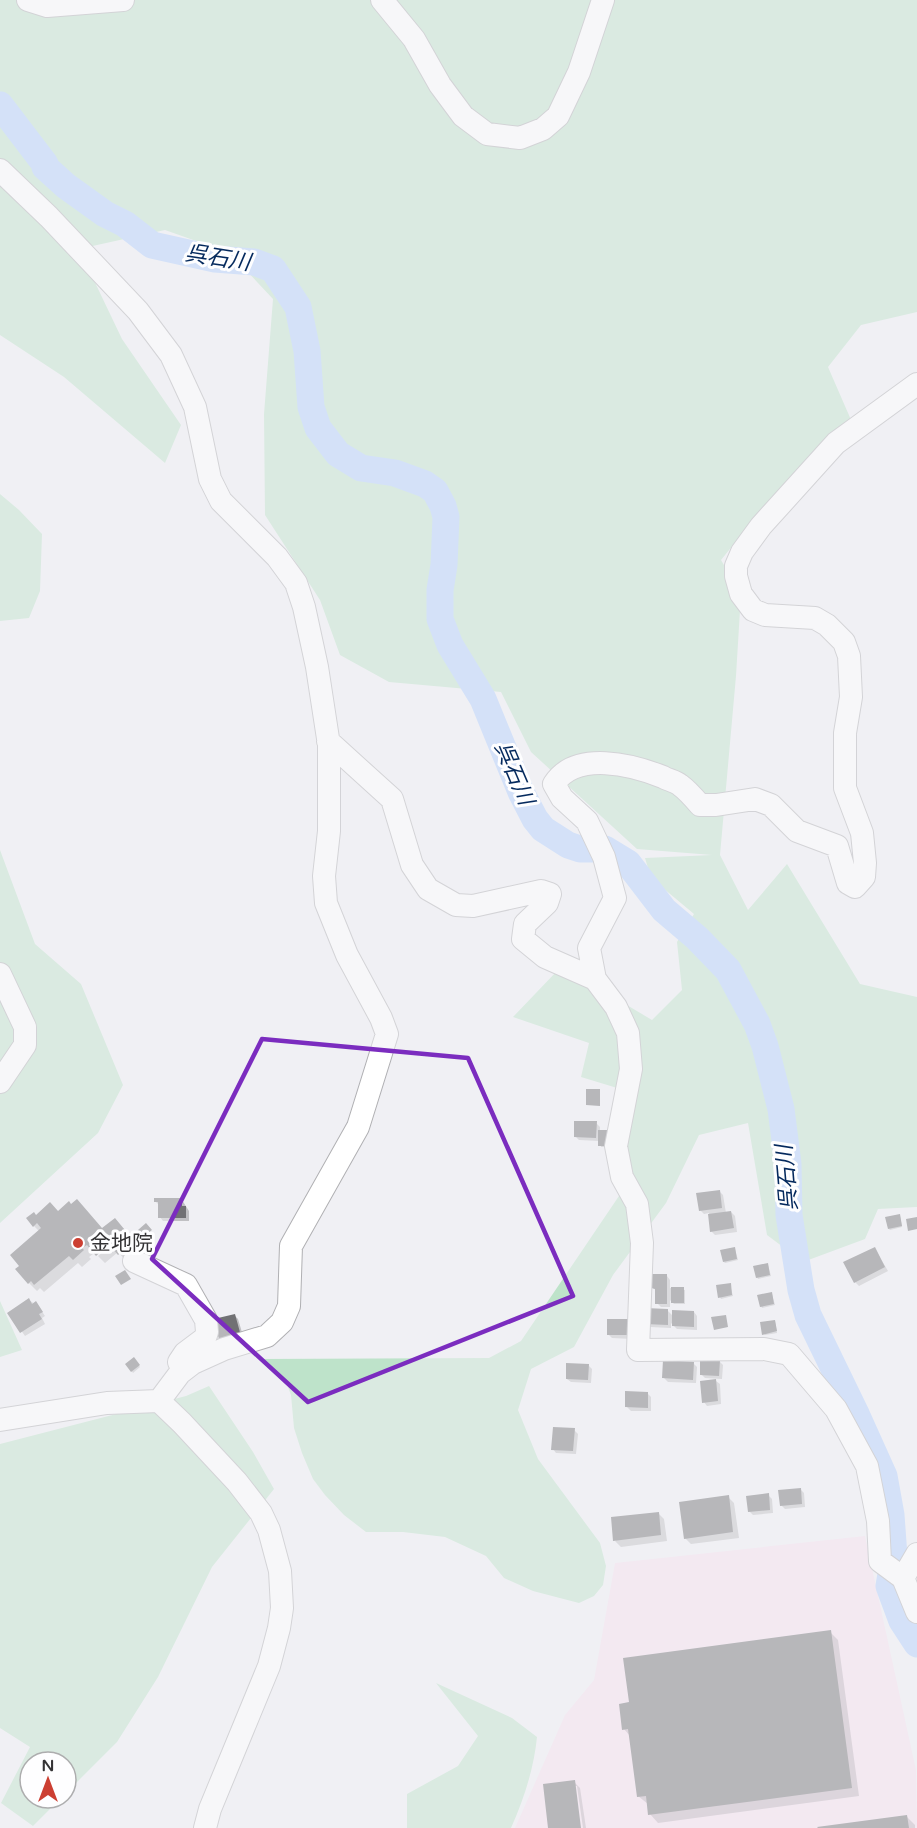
<svg xmlns="http://www.w3.org/2000/svg" width="917" height="1828" font-family="'Varela Round','Noto Sans JP',sans-serif">
	<rect width="100%" height="100%" fill="#f0f0f4"/>
	<path fill="#f5e0ee" d="M865,1536l51,234 1,58h-402l50,-113 29,-35 21,-117z"/>
	<path fill="#bee3ca" d="M0,0h917v312l-56,13 -33,42 27,62 -105,95 -29,36 20,34 -5,82 -16,179 28,55 39,-46 73,120 57,13v210l-39,2 -13,30 -62,23 -36,-27 -19,-112 -49,12 -33,68 -53,72 -39,72 -43,22 -13,41 20,49 62,84 6,23 -3,19 -9,11 -15,7 -46,-12 -29,-13 -18,-22 -41,-19 -42,-5h-37l-22,-17 -19,-20 -12,-16 -11,-26 -8,-25 -3,-33 -5,-13 -27,-23 230,-1 32,-17 100,-148 6,-102 -46,-14 8,-34 -76,-26 44,-46 48,21 47,28 30,-30 -5,-48 17,-28 -43,-36 -6,-20 67,-3 -75,-6 -106,-97 -30,-60 -112,-10 -49,-27 -20,-55 -55,-85 -1,-101 9,-115 -43,-46 -65,-23 -86,19 43,90 59,86 -16,38 -101,-86 -64,-42z
		M0,494l19,16 23,24 -2,57 -11,27 -29,3z
		M0,850l35,94 46,40 42,101 -25,48 -98,90z
		M0,1301l22,49 -22,7z
		M209,1386l44,66 21,37 -62,78 -54,110 -41,65 -51,51v-31h-36v36h31l-28,28 -32,-23 29,-56 -30,-19v-284l186,-48z
		M436,1683l76,35 25,19c-3,31 -13,62 -26,91h-104v-34l51,-28 20,-30z"/>
	<path fill="#0003" d="M596,1123l4,4v5l12,15h-11l-1,-6 -21,-1 -3,-3z
		M719,1191l4,4 3,18 5,-1 4,4 2,16 -22,3 -4,-4 -2,-18 -5,1 -4,-4z
		M182,1200l7,11v10h-26l-3,-4v-11l-4,-4z
		M58,1212l45,18 20,-2 18,22 -14,12 -9,-10 -13,11 -7,-7 18,-15 -2,-3 -25,19 2,2 -9,8 -4,-4 -34,29 -4,-4 -3,3 -8,-8 11,-51 -6,-6 2,-10z
		M900,1216l2,11 -12,3 -1,-1z
		M735,1249l3,11 -13,3 -1,-1z
		M875,1249l13,22 -29,15 -4,-4z
		M768,1265l3,11 -13,3 -1,-2z
		M667,1276l3,4v8l15,2v14h-11l-4,-4v7h-9l-4,-4v-12l-7,-5z
		M730,1285l3,11 -12,3 -1,-2z
		M772,1294l3,11 -13,3 -1,-2z
		M29,1300l10,7 6,9 -3,2 3,6 -20,12 -16,-23z
		M667,1310l6,6 21,-4 3,4v14l-20,-1 -6,-6v5l-21,-1 -3,-3z
		M234,1315l4,4 6,20 -19,6z
		M608,1320l24,19 -20,-1 -4,-4z
		M775,1321l2,12 -12,2 -1,-1z
		M134,1359l6,8 -7,6 -6,-9z
		M719,1361l4,4 -1,14 -17,-1 -4,-4z
		M693,1363l4,4 -1,16 -28,-1 -4,-4z
		M588,1365l4,4 -1,14 -20,-1 -4,-3z
		M716,1381l4,3 1,20 -14,2 -3,-4z
		M647,1393l4,4v14h-20l-4,-4z
		M574,1430l4,4 -2,20 -20,-1 -3,-4z
		M800,1489l4,4 1,14 -20,2 -4,-4z
		M768,1495l4,4 1,14 -20,2 -4,-4z
		M728,1497l6,6 5,35 -48,6 -6,-6z
		M658,1513l6,6 3,22 -46,6 -6,-6z
		M830,1632l8,8 21,156 -201,27 -8,-9 -2,-10 -10,-8 -8,-60 -6,-7z
		M574,1782l6,6 6,40h-3l-6,-42h-3l6,42h-30z
		M907,1817l8,8v3h-97z"/>
	<g fill="none" stroke-linecap="round" stroke-linejoin="round">
		<path stroke="#b1cffd" stroke-width="27" d="M0,105l45,59v3l21,19 39,28 20,10 27,21 63,14 39,3 19,7 25,38 9,44 4,56 7,21 20,26 23,14 34,5 30,11 10,7 8,15 3,11 -2,48 -4,25v29l10,26 33,54 38,93 14,27 8,10 25,16 12,4h25l23,14 36,47 33,28 31,32 29,54 8,22 16,63 7,55 1,51 12,75 7,25 49,101 27,60 7,39 3,41 -5,30 13,35 15,23"/>
	</g>
	<path fill="#717174" d="M586,1089h14v17l-14,-1z
		M574,1121h23l-1,17 -22,-1z
		M598,1130h14v16h-14z
		M720,1190l2,18 -23,3 -3,-18z
		M154,1198h28v8h4v12h-28v-16h-4z
		M77,1199l25,29 13,-10 19,23 -16,14 -9,-11 -13,12 -9,-11 -5,3 2,2 -11,10 -4,-4 -35,29 -3,-4 -3,3 -13,-15 4,-3 -9,-11 31,-27 -4,-5 -4,4 -7,-9 8,-6 2,3 14,-13 8,9 11,-10 2,3z
		M731,1211l3,17 -24,4 -2,-18z
		M900,1214l2,12 -14,3 -3,-12z
		M917,1217v12l-9,2 -2,-12z
		M146,1223l6,7 -9,7 -5,-7z
		M735,1247l2,12 -14,3 -3,-12z
		M875,1247l10,20 -31,16 -11,-21z
		M768,1263l2,12 -14,3 -3,-12z
		M125,1270l6,9 -10,6 -6,-9z
		M646,1274h21v30h-12v-15l-7,-2z
		M731,1283l1,12 -14,3 -2,-13z
		M671,1287h13v16h-13z
		M772,1292l2,12 -14,3 -3,-12z
		M29,1298l3,6 4,-3 7,11 -4,2 3,5 -22,14 -13,-20z
		M645,1308l23,1v16l-23,-1z
		M672,1310l22,1v16l-22,-1z
		M235,1314l6,22 -21,6 -6,-19 5,-2 -1,-3z
		M726,1315l2,12 -14,3 -3,-13z
		M607,1319h23l-1,16h-22z
		M775,1320l2,11 -15,4 -2,-13z
		M134,1357l6,8 -9,7 -6,-8z
		M700,1359l20,1 -1,16 -19,-1z
		M663,1360l31,2 -1,18 -31,-2z
		M566,1363l23,1 -1,16 -22,-1z
		M716,1379l2,22 -16,2 -2,-22z
		M625,1391l23,1v16l-23,-1z
		M553,1427l22,1 -2,23 -22,-1z
		M801,1488l1,16 -22,2 -2,-16z
		M769,1493l1,17 -22,2 -2,-16z
		M729,1495l4,37 -49,7 -5,-37z
		M659,1512l2,23 -48,6 -2,-24z
		M831,1630l21,158 -204,27 -2,-19 -9,1 -9,-68 -6,1 -3,-26 10,-2 -6,-44z
		M575,1780l6,48h-33l-5,-44z
		M907,1815l2,13h-91l-1,-1z"/>
	<g fill="none" stroke-linecap="round" stroke-linejoin="round">
		<defs>
			<path id="minor" d="M28,0l19,6 76,-6
				M382,0l32,39 26,46 23,31 24,18 33,4 23,-9 15,-13 21,-44 24,-72
				M0,170l49,47 89,94 33,44 24,52 15,72 11,22 56,56 19,26 8,24 13,60 12,78v86l-5,45 2,27 21,52 34,63 6,16 -29,93 -67,119 -2,60 -7,16 -15,14 -43,13 -31,14 -13,10 -21,28 -52,2 -107,17
				M917,384l-81,59 -75,83 -19,26 -6,14v10l5,18 12,16 12,5 50,3 12,7 17,17 5,14 2,41 -6,36v55l17,45 3,30 -1,14 -9,10 -7,-4 -11,-37 -40,-15 -26,-26 -16,-6 -39,6h-16c-6,-7 -13,-15 -20,-20 -5,-4 -12,-5 -17,-8 -30,-12 -87,-27 -109,7l8,14 25,23 17,36 11,41 -26,50 6,31 21,28 12,26 3,36 -15,77 6,31 15,27 5,39 -4,107 126,-1 25,5 47,55 31,57 11,55 2,40 23,17 14,34
				M328,741l64,58 20,66 16,24 28,16 17,1 68,-15 9,3 -3,9 -22,21 -2,15 22,18 50,22
				M0,974l25,53v18l-25,37
				M134,1261l52,24 20,35 1,12 -2,6 -20,15 -6,9
				M159,1401l23,22 55,59 24,31 8,17 11,41 2,37 -3,20 -10,38 -59,143 -5,19
				M903,1578l14,-24"/>
		</defs>
		<use href="#minor" stroke="#b0b0b3" stroke-width="24"/>
		<use href="#minor" stroke="#fff" stroke-width="22"/>
	</g>
	<path d="M0 0H917V1828H0ZM262,1039l206,19 105,238 -265,106 -156,-143z" fill="#f0f0f4" fill-opacity=".55" fill-rule="evenodd"/>
	<path fill="none" stroke="#7b2cbf" stroke-width="4.5" stroke-linejoin="round" d="M262,1039l206,19 105,238 -265,106 -156,-143z"/>
	<circle fill="#cc3f32" stroke="#fefeff" stroke-width="2" cx="78" cy="1243" r="6"/>
	<g text-anchor="middle" stroke-width="6" stroke-linejoin="round" paint-order="stroke">
		<g font-size="21" fill="#343335" stroke="#fefeff" text-anchor="start">
			<text x="90" y="1250">金地院</text>
		</g>
		<g font-size="22" font-style="italic" fill="#04295d" stroke="#fefeff">
			<text transform="translate(218 257) rotate(9)" y="8">呉石川</text>
			<text transform="translate(515 773) rotate(67)" y="8">呉石川</text>
			<text transform="translate(786 1178) rotate(-95)" y="8">呉石川</text>
		</g>
	</g>
	<g transform="translate(48 1780)"><circle r="28" fill="#fefeff" stroke="#adadae" stroke-width="1.5"/>
	<path d="M0-4.5L10 22L0 15L-10 22Z" fill="#cc3f32"/>
	<text y="-9" font-size="16" font-weight="bold" text-anchor="middle" fill="#343335">N</text>
	</g>
</svg>
